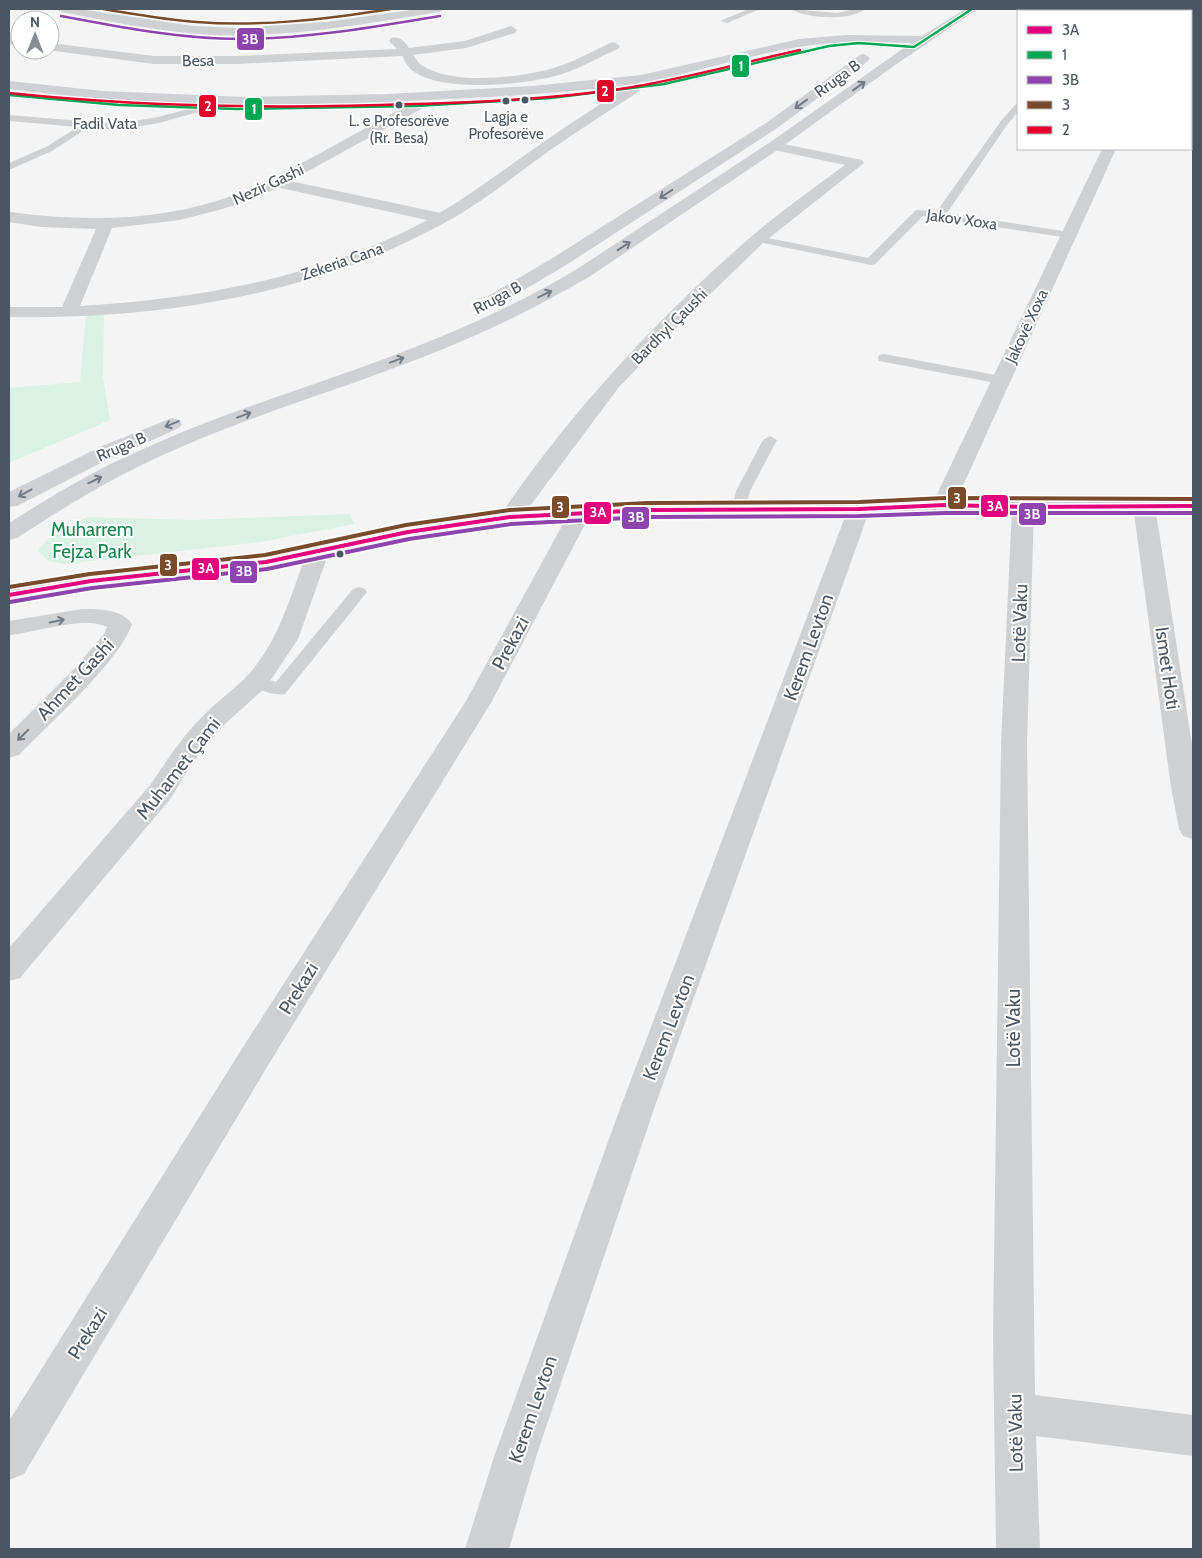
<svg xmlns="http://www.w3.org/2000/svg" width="1202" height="1558" font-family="Cabin,sans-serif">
	<rect width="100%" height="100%" fill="#f4f4f4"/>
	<path fill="#d9f2e3" d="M104,313l-1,64 7,43 -101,43v-75l71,-6 6,-68z
		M349,514l5,10 -94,18 -196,22 -16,-3 -10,-11 11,-12 38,-21 106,3z"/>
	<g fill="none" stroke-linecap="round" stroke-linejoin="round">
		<path fill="#ced0d2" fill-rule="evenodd" d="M749,9h11l-33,14 -7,-2z
			M791,9l46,4 18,-4h10c-14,12 -59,10 -74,0z
			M1018,104v8l-11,13 -60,88 122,19 4,1 2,2 -2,2 -4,1 -146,-22 -48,48 -4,1 -113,-23 -6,-3 6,-3 110,22 48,-48 21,1 64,-90 14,-16z
			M199,106l3,1v4l-43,12 -42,7 -28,-3 -37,24 -43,19v-7l37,-16 32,-20 -69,-6v-6l108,9 41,-7z
			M1191,123l2,1v6l-2,-1z
			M884,354l117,22 7,4 -7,4 -122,-23 -1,-3 1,-3z
			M770,436l7,4 -27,51 -6,21h-10l-2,-3 4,-18 27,-51z
			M359,587l6,2 2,3 -82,102c-10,2 -31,-4 -37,-13l3,-4 6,-1 19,6 77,-93z"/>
		<path fill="#ced0d2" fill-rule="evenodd" d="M276,178l165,35 6,2 2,3 -2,3 -6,2 -170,-37 -3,-3 3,-3z"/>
		<path fill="#ced0d2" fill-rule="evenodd" d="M56,9h24l113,17 48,2 85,-6 92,-13h27l-6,3c-75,12 -151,26 -227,23 -50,-3 -100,-13 -150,-23z
			M1139,9h12l-1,2h-12z
			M511,26l6,4 -2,3 -49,15 -53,7c3,4 6,9 10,11 29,19 95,12 127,3 20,-5 41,-17 60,-26l4,-1 6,4 -2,3c-19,8 -39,20 -59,26 -34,10 -117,18 -146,-4 -5,-3 -8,-10 -11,-15l-165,8h-83l-107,-14h3v-7l104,13h83l160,-7 -8,-8 2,-3c9,-2 13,3 18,10l56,-7z
			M1191,32h2v8h-2z
			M9,36l11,2v8l-11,-2z
			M632,86l5,1 2,3 -2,3c-30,19 -60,38 -88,58 -34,24 -66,51 -103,71 -131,73 -288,98 -437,95v-10h53l34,-78 -55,-2 -32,-5v-10c79,10 155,10 231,-19 26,-10 50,-24 75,-37 32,-18 64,-35 96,-53h10l2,3 -2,3 -140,77 -30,14 -32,10 -39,10 -68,8 -32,78c130,-8 268,-33 379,-105 45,-30 88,-63 134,-92 12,-8 25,-20 39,-23z
			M1191,88l2,1v8l-2,-1z
			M774,142l83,17 5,1 2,3 -100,79 -65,63 -80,82 -101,135 -8,2 -8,-2 -3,-5c70,-103 158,-199 253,-281 29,-25 62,-48 93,-71l-76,-16 -2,-3 2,-3z
			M1102,149h14l-155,341 -8,20 -8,2 -8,-2 -3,-5 5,-15z
			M1144,499l8,2 3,5 38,245v88l-10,-3 -4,-7 -8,-42 -38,-281 3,-5z
			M1023,500l8,2 3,5 -7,236 8,652 158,20v41l-157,-20 4,113h-44l-3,-213 8,-593 11,-236 3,-5z
			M859,502l8,2 3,5 -215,597 -118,348 -28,95h-44l30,-95 126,-348 227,-597 3,-5z
			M580,506l8,2 3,5 -99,188 -225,366 -243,407 -15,6v-59l234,-374 223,-346 103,-188 3,-5z
			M318,545l8,2 3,5 -31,87 -32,48 -41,37 -20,22 -16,22 -18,30 -151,180 -11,3v-33l142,-164c17,-26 34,-51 56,-72 13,-13 28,-23 40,-36 32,-34 44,-82 60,-124l3,-5z
			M82,609c17,0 40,0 50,15 -12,37 -84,101 -113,131l-10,3v-24l67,-67 28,-33 3,-7c-22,-12 -73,6 -98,8v-14z"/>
		<path fill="#ced0d2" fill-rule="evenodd" d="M945,498l78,2 170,-1v13l-170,2 -78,-2 -86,4 -212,1 -137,7 -102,15 -142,30 -175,19 -82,14v-14l82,-14 175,-19 142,-30 102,-15 137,-7 212,-1z"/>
		<path fill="#ced0d4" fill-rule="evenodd" d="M965,9h13l-80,54 -119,86 -190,128c-53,31 -109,58 -166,80 -89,35 -182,61 -269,102 -49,23 -91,49 -137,79l-8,2v-17c43,-27 85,-53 132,-73 87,-40 180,-66 269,-101 57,-22 114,-48 167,-80l192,-126 142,-100c-37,-1 -76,-2 -113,4 -60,10 -118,31 -179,39 -63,8 -127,11 -191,14 -140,7 -279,7 -419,-11v-8l94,10 142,6 142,-3 145,-8 109,-11 158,-36 47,-4 76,1z
			M864,54l6,4 -2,3 -92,68 -213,138 -63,37 -6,1 -6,-1 -3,-4 3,-4 63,-37 215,-136 94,-68z
			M172,418l7,2 3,4 -3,4 -82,37 -80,41 -8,1v-15l93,-46z"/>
		<defs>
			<path id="bus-1" d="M9,595l82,-14 175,-19 142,-30 102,-15 137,-7 212,-1 86,-4 78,2 170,-1"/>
			<path id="bus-2" d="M9,95l110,10 118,4 179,-3 135,-8 113,-14 165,-38 30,-3 55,4 58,-38"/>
			<path id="bus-3-far1" d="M61,16c59,11 118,23 178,23 67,0 135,-12 201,-23"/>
			<path id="bus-3" d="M10,602l82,-14 175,-19 142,-30 102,-15 136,-7 212,-1 86,-3h248"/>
			<path id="bus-4-far1" d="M103,9c31,5 63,11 94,13 65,5 130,-3 194,-13"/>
			<path id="bus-4" d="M9,587l81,-13 175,-19 141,-30 104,-15 137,-7 212,-1 86,-4 248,1"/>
			<path id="bus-5" d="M9,93c134,14 269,16 404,11 69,-2 138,-5 207,-15 61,-9 120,-26 180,-39"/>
		</defs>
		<use href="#bus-1" stroke="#fff" stroke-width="7"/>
		<use href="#bus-2" stroke="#fff" stroke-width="4.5"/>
		<use href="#bus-3-far1" stroke="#fff" stroke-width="4.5"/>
		<use href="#bus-3" stroke="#fff" stroke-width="7"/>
		<use href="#bus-4-far1" stroke="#fff" stroke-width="4.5"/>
		<use href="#bus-4" stroke="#fff" stroke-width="7"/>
		<use href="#bus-5" stroke="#fff" stroke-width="4.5"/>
		<use href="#bus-1" stroke="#e5007d" stroke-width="4"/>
		<use href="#bus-2" stroke="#00a651" stroke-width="2.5"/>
		<use href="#bus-3-far1" stroke="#8e44ad" stroke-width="2.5"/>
		<use href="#bus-3" stroke="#8e44ad" stroke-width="4"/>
		<use href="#bus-4-far1" stroke="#7a4b2a" stroke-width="2.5"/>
		<use href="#bus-4" stroke="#7a4b2a" stroke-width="4"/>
		<use href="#bus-5" stroke="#e4002b" stroke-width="2.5"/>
	</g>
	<defs><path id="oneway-shaft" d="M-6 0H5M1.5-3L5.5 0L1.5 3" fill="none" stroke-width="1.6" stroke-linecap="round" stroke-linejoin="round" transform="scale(1.25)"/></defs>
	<g stroke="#727b84">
		<use href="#oneway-shaft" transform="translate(859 86) rotate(-36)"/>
		<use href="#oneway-shaft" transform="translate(801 104) rotate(144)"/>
		<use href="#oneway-shaft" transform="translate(666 194) rotate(147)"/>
		<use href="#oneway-shaft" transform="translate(624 246) rotate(-33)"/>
		<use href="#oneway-shaft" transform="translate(545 294) rotate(-26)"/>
		<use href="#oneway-shaft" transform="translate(397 360) rotate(-20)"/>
		<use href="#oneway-shaft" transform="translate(244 415) rotate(-20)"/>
		<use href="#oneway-shaft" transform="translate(172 424) rotate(158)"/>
		<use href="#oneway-shaft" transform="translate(95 480) rotate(-26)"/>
		<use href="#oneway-shaft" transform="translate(25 493) rotate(151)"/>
	</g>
	<g stroke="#727b83">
		<use href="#oneway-shaft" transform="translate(57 621) rotate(-11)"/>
		<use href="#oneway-shaft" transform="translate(23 735) rotate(135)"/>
	</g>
	<g fill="#4a5661" stroke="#fff" stroke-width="2">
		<circle cx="525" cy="100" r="4.5"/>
		<circle cx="506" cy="101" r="4.5"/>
		<circle cx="399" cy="105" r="4.5"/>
		<circle cx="340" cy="554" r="4.5"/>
	</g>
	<g text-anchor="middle" stroke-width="4" stroke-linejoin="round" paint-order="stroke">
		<g font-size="15" fill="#4a5661" stroke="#fff">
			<text x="506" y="122">Lagja e<tspan x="506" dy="17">Profesorëve</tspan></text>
			<text x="399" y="126">L. e Profesorëve<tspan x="399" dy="17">(Rr. Besa)</tspan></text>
		</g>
		<g font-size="16" fill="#4a5661" stroke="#fff">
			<text transform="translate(198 60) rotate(-1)" y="6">Besa</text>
			<text transform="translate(837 78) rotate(-36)" y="6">Rruga B</text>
			<text x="105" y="129">Fadil Vata</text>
			<text transform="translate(268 184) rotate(-25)" y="6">Nezir Gashi</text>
			<text transform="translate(962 219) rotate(8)" y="6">Jakov Xoxa</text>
			<text transform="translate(342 261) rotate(-19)" y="6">Zekeria Cana</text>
			<text transform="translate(497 297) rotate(-28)" y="6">Rruga B</text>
			<text transform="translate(669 326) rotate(-45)" y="6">Bardhyl Çaushi</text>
			<text transform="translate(1026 326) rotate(-65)" y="6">Jakovë Xoxa</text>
			<text transform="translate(121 446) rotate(-23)" y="6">Rruga B</text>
		</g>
		<g font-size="19" fill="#17864f" stroke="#fff">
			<text x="92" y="536">Muharrem<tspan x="92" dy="22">Fejza Park</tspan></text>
		</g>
		<g font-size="19" fill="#4a5661" stroke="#fff">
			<text transform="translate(1019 623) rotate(-88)" y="7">Lotë Vaku</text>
			<text transform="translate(510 643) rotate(-62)" y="7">Prekazi</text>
			<text transform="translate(808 647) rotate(-70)" y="7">Kerem Levton</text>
			<text transform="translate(1168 668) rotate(82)" y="7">Ismet Hoti</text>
			<text transform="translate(75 679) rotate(-47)" y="7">Ahmet Gashi</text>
			<text transform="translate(178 768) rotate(-52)" y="7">Muhamet Çami</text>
			<text transform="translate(298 988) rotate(-58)" y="7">Prekazi</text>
			<text transform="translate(668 1027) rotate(-69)" y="7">Kerem Levton</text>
			<text transform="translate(1013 1028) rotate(-90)" y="7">Lotë Vaku</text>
			<text transform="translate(87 1333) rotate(-58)" y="7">Prekazi</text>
			<text transform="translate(532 1409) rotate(-71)" y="7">Kerem Levton</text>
			<text transform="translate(1015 1433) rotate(-91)" y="7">Lotë Vaku</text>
		</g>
	</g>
	<g stroke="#fff" stroke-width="2">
		<rect x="236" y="27" width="29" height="24" rx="5" fill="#8e44ad"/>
		<rect x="731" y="54" width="19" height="24" rx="5" fill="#00a651"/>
		<rect x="596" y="79" width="19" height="24" rx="5" fill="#e4002b"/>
		<rect x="198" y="94" width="19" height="24" rx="5" fill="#e4002b"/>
		<rect x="244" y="97" width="19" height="24" rx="5" fill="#00a651"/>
		<rect x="947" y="486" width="20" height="24" rx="5" fill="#7a4b2a"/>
		<rect x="980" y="494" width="29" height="24" rx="5" fill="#e5007d"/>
		<rect x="551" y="495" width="19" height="24" rx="5" fill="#7a4b2a"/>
		<rect x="583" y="501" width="29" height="24" rx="5" fill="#e5007d"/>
		<rect x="1018" y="502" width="29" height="24" rx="5" fill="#8e44ad"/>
		<rect x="621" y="506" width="29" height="24" rx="5" fill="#8e44ad"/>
		<rect x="159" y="553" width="19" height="24" rx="5" fill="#7a4b2a"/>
		<rect x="191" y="557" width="29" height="24" rx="5" fill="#e5007d"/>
		<rect x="229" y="560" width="29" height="24" rx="5" fill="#8e44ad"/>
	</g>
	<g font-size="14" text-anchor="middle" font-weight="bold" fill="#fff">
		<text x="250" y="44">3B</text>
		<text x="741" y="71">1</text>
		<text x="605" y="96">2</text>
		<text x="208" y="111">2</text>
		<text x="254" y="114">1</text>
		<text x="957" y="503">3</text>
		<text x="995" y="511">3A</text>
		<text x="560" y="512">3</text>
		<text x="598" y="517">3A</text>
		<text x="1032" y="519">3B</text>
		<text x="636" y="522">3B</text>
		<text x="168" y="570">3</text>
		<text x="206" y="573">3A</text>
		<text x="244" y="576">3B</text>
	</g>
	<rect width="1202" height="1558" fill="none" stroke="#4a5661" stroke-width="20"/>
	<rect x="1017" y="10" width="175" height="140" fill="#ffffff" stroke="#b7bbc0"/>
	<rect x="1027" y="26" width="25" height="8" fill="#e5007d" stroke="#b7bbc0"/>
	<text x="1062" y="35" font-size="15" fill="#4a5661">3A</text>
	<rect x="1027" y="51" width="25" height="8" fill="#00a651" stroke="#b7bbc0"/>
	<text x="1062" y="60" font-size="15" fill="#4a5661">1</text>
	<rect x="1027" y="76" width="25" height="8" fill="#8e44ad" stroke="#b7bbc0"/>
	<text x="1062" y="85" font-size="15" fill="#4a5661">3B</text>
	<rect x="1027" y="101" width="25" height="8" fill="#7a4b2a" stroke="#b7bbc0"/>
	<text x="1062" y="110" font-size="15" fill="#4a5661">3</text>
	<rect x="1027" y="126" width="25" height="8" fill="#e4002b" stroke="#b7bbc0"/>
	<text x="1062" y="135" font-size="15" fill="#4a5661">2</text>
	<g transform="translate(35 35)"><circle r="24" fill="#ffffff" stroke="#b7bbc0"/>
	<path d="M0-4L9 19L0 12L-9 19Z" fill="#868d94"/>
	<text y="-8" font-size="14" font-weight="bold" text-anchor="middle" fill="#4a5661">N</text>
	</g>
</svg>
